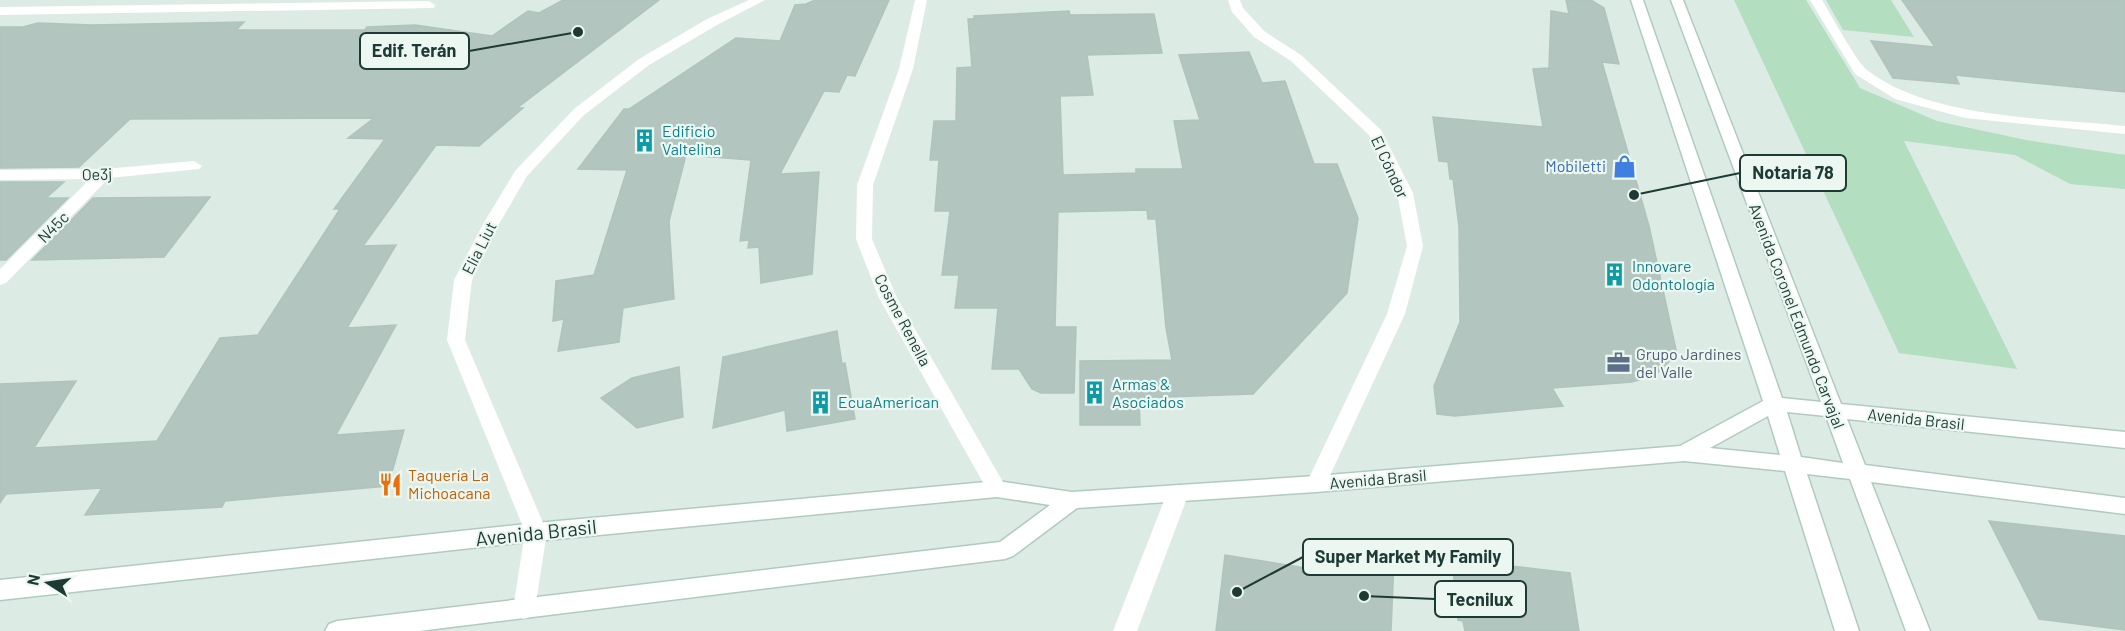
<svg xmlns="http://www.w3.org/2000/svg" width="2125" height="631" font-family="Barlow,sans-serif">
	<rect width="100%" height="100%" fill="#ddebe5"/>
	<path fill="#b3dec0" d="M1734,0h72l54,88 77,33 89,19 99,15v34l-55,-5 -55,-29 -111,-14 113,228 -118,-16z
		M1826,0h65l23,37 -71,-7z"/>
	<path fill="#b2c5be" stroke="#afc4bc" stroke-width="1.5" d="M563,0h96l-142,108h6l-44,38 -43,-1 -73,101 33,-1 -49,83 49,-3 -60,110 68,-5 -16,56 -163,15 -3,6 -137,8 17,-27 -96,6 -6,9v-119l76,-3 -42,67 123,-7 63,-103 38,-3 82,-126h-6l51,-70 -37,-1 26,-20 -244,1 -51,48 -79,1v-141h23l15,-4 54,2 152,-3 -8,8h129l2,-3 48,-2 77,11 36,-25 11,2z
		M815,0h74l-34,76 -8,-1 -8,17 -15,-1 -44,83 39,-2 -7,102 -51,9 -2,-36 -11,1 1,-8 -9,1 11,-81 -65,-5 -17,66 5,78 -51,9 -4,34 -61,9 6,-32 -11,2 3,-40 38,-6 33,-105 -49,-1 46,-60h5l107,-71 44,3 15,-36 11,-1z
		M1566,0h25l13,8 15,56 -17,-2 47,164 28,128 -22,21 -23,7 -80,6 11,18 -108,10 -18,-2 -3,-28 26,-64 -1,-95 -6,-48h-3l-2,-17 -9,-1 -6,-44 110,10 -10,-58 16,-1 2,-57 18,3z
		M1902,0h223v92l-170,-17 4,9 -66,-6 -22,-37 64,6z
		M1069,11l1,4 84,-1 8,39 -75,2 6,40 -33,1 3,79 73,-2v-4h47l-9,-48 26,-1 -21,-65 70,-3 13,31 23,-2 29,83h23l21,54 -11,75 -94,101 -114,4 1,27h-60v-64l92,-1 -6,-32 -10,-109h-8l-1,-9 -89,2 -3,115h21l-2,66h-33l-9,-4 -13,-20h-27l6,-61h-43l4,-33h-17l8,-64h-15l4,-51h-9l4,-39h22l1,-53 15,-1 -4,-48h6v-3z
		M0,182h64l-18,16h22l-62,62h-6z
		M210,197l-46,60 -132,3 61,-62z
		M837,331l5,33 3,-1 10,56 -68,12 -2,-21 -72,18 10,-71z
		M679,367l4,50 -46,11 -36,-30 31,-20z
		M1989,521l136,15v94l-86,-11z
		M1339,551l55,10 -3,70h-175l9,-76 112,18z
		M1452,559l118,14 9,58h-114l-2,-10 -5,-1z"/>
	<g fill="none" stroke-linecap="round" stroke-linejoin="round">
		<defs>
			<path id="secondary" d="M1631,0h12l139,398 39,4 -150,-402h12l158,404 284,28v16l-278,-29 18,46 260,33v16l-254,-32 59,149h-24l-56,-152 -43,-5 52,157h-24l-50,-160 -101,-10 -368,31 -239,16 -64,48 -8,3 -586,72h-94l4,-7 8,-3 663,-79 50,-37 -53,-8 -461,44 -536,59v-20l536,-57 461,-42 75,11 244,-16 364,-30 83,-45zM1787,412l39,4 17,47 -42,-6zM1768,416l12,39 -70,-7z"/>
		</defs>
		<use href="#secondary" stroke="#afcbc1" stroke-width="3"/>
		<path fill="#fff" fill-rule="evenodd" d="M1810,0h12c9,15 34,61 45,70 63,49 180,48 258,56v8l-160,-16 -70,-19 -40,-25z"/>
		<path fill="#fff" fill-rule="evenodd" d="M749,0h16l-48,25 -68,40 -65,50 -57,61 -29,50 -26,54 -7,60 82,192 -12,77 -3,7 -8,3 -8,-3 -3,-7 12,-77 -78,-192 7,-60 28,-54 33,-55 59,-62 65,-50 68,-40z
			M915,0h12l-14,69 -40,116 -1,54 25,59 110,191 -3,6 -7,2 -7,-2 -111,-197 -23,-59 1,-54 42,-116z
			M1228,0h12l3,8 21,23 37,24 80,75 32,63 10,53 -18,68 -79,170 -3,6 -7,2 -7,-2 -3,-6 81,-170 20,-68 -10,-53 -28,-58 -78,-74 -37,-24 -22,-25z
			M429,1l6,4 -1,3 -434,7v-8z
			M194,161l8,5 -3,3 -90,9 -103,105 -6,2v-16l90,-90 -90,1v-10l104,-1z
			M1178,485l7,2 4,6 -52,138h-24l54,-138 4,-6z"/>
		<use href="#secondary" fill="#fff" fill-rule="evenodd"/>
	</g>
	<defs>
		<symbol id="building-bare" viewBox="-9 -9 18 18"><path d="M-4-6H4V6H1V3H-1V6H-4ZM-2.5-4.3h1.7v1.8h-1.7ZM.8-4.3h1.7v1.8H.8ZM-2.5-1h1.7V.8h-1.7ZM.8-1h1.7V.8H.8Z" fill="#0f9aa8" stroke="#edf7f2" stroke-width="2.5" paint-order="stroke"/></symbol>
		<symbol id="shop-bare" viewBox="-9 -9 18 18"><path d="M-5-2.5h2.3a2.7 3.5 0 0 1 5.4 0H5L5.5 6h-11ZM-1.5-2.5h3a1.5 2.3 0 0 0-3 0Z" fill="#3f7fe0" stroke="#edf7f2" stroke-width="2.5" paint-order="stroke"/></symbol>
		<symbol id="office-bare" viewBox="-9 -9 18 18"><path d="M-6-3h4V-5.5h4V-3h4V5H-6ZM-1-4.5V-3h2v-1.5ZM-6 0V1H6V0Z" fill="#5c6f8a" stroke="#edf7f2" stroke-width="2.5" paint-order="stroke"/></symbol>
		<symbol id="restaurant-bare" viewBox="-9 -9 18 18"><path d="M-5-6h1v4h1v-4h1v4h1v-4h1v5L-1.5 .5V6h-2V.5L-5-1ZM5-6V6H3V1.5H1.5Q1.5-4 5-6Z" fill="#e8710a" stroke="#edf7f2" stroke-width="2.5" paint-order="stroke"/></symbol>
	</defs>
	<g fill-rule="evenodd">
		<use href="#building-bare" x="628" y="124" width="33" height="33"/>
		<use href="#shop-bare" x="1608" y="150" width="33" height="33"/>
		<use href="#building-bare" x="1598" y="258" width="33" height="33"/>
		<use href="#office-bare" x="1602" y="346" width="33" height="33"/>
		<use href="#building-bare" x="1078" y="376" width="33" height="33"/>
		<use href="#building-bare" x="804" y="386" width="33" height="33"/>
		<use href="#restaurant-bare" x="374" y="468" width="33" height="33"/>
	</g>
	<g text-anchor="middle" stroke-width="4.5" stroke-linejoin="round" paint-order="stroke">
		<g font-size="16" fill="#0d838f" stroke="#edf7f2" text-anchor="start">
			<text x="662" y="137">Edificio<tspan x="662" dy="18">Valtelina</tspan></text>
			<text x="1632" y="272">Innovare<tspan x="1632" dy="18">Odontología</tspan></text>
			<text x="1112" y="390">Armas &amp;<tspan x="1112" dy="18">Asociados</tspan></text>
			<text x="838" y="408">EcuaAmerican</text>
		</g>
		<g font-size="16" fill="#366cbe" stroke="#edf7f2" text-anchor="end">
			<text x="1606" y="172">Mobiletti</text>
		</g>
		<g font-size="16" fill="#1d3b34" stroke="#edf7f2">
			<text transform="translate(1390 167) rotate(65)" y="6">El Cóndor</text>
			<text transform="translate(97 174) rotate(-2)" y="6">Oe3j</text>
			<text transform="translate(53 227) rotate(-45)" y="6">N45c</text>
			<text transform="translate(479 248) rotate(-63)" y="6">Elia Liut</text>
			<text transform="translate(1797 316) rotate(69)" y="6">Avenida Coronel Edmundo Carvajal</text>
			<text transform="translate(903 320) rotate(62)" y="6">Cosme Renella</text>
			<text transform="translate(1916 419) rotate(6)" y="6">Avenida Brasil</text>
			<text transform="translate(1378 479) rotate(-5)" y="6">Avenida Brasil</text>
		</g>
		<g font-size="16" fill="#4e5e75" stroke="#edf7f2" text-anchor="start">
			<text x="1636" y="360">Grupo Jardines<tspan x="1636" dy="18">del Valle</tspan></text>
		</g>
		<g font-size="16" fill="#c56008" stroke="#edf7f2" text-anchor="start">
			<text x="408" y="481">Taquería La<tspan x="408" dy="18">Michoacana</tspan></text>
		</g>
		<g font-size="20" fill="#1d3b34" stroke="#edf7f2">
			<text transform="translate(536 533) rotate(-6)" y="7">Avenida Brasil</text>
		</g>
	</g>
	<path fill="none" stroke="#1d3b34" stroke-width="2" d="M578 32L469 51M1634 195L1740 173M1237 592L1303 557M1364 596L1435 599"/>
	<g fill="#1d3b34" stroke="#edf7f2" stroke-width="2">
		<circle cx="578" cy="32" r="6"/>
		<circle cx="1634" cy="195" r="6"/>
		<circle cx="1237" cy="592" r="6"/>
		<circle cx="1364" cy="596" r="6"/>
	</g>
	<g fill="#edf7f2" stroke="#1d3b34" stroke-width="2">
		<rect x="360" y="33" width="109" height="36" rx="6"/>
		<rect x="1740" y="155" width="106" height="36" rx="6"/>
		<rect x="1303" y="539" width="210" height="36" rx="6"/>
		<rect x="1435" y="581" width="91" height="36" rx="6"/>
	</g>
	<g font-size="18" text-anchor="middle" font-weight="bold" fill="#1d3b34">
		<text x="414" y="57">Edif. Terán</text>
		<text x="1793" y="179">Notaria 78</text>
		<text x="1408" y="563">Super Market My Family</text>
		<text x="1480" y="606">Tecnilux</text>
	</g>
	<g transform="translate(48 583) rotate(282)" stroke="#edf7f2" stroke-width="4.5" paint-order="stroke">
	<path d="M0-4.5L10 22L0 15L-10 22Z" fill="#1d3b34"/>
	<text y="-9" font-size="16" font-weight="bold" text-anchor="middle" fill="#1d3b34">N</text>
	</g>
</svg>
